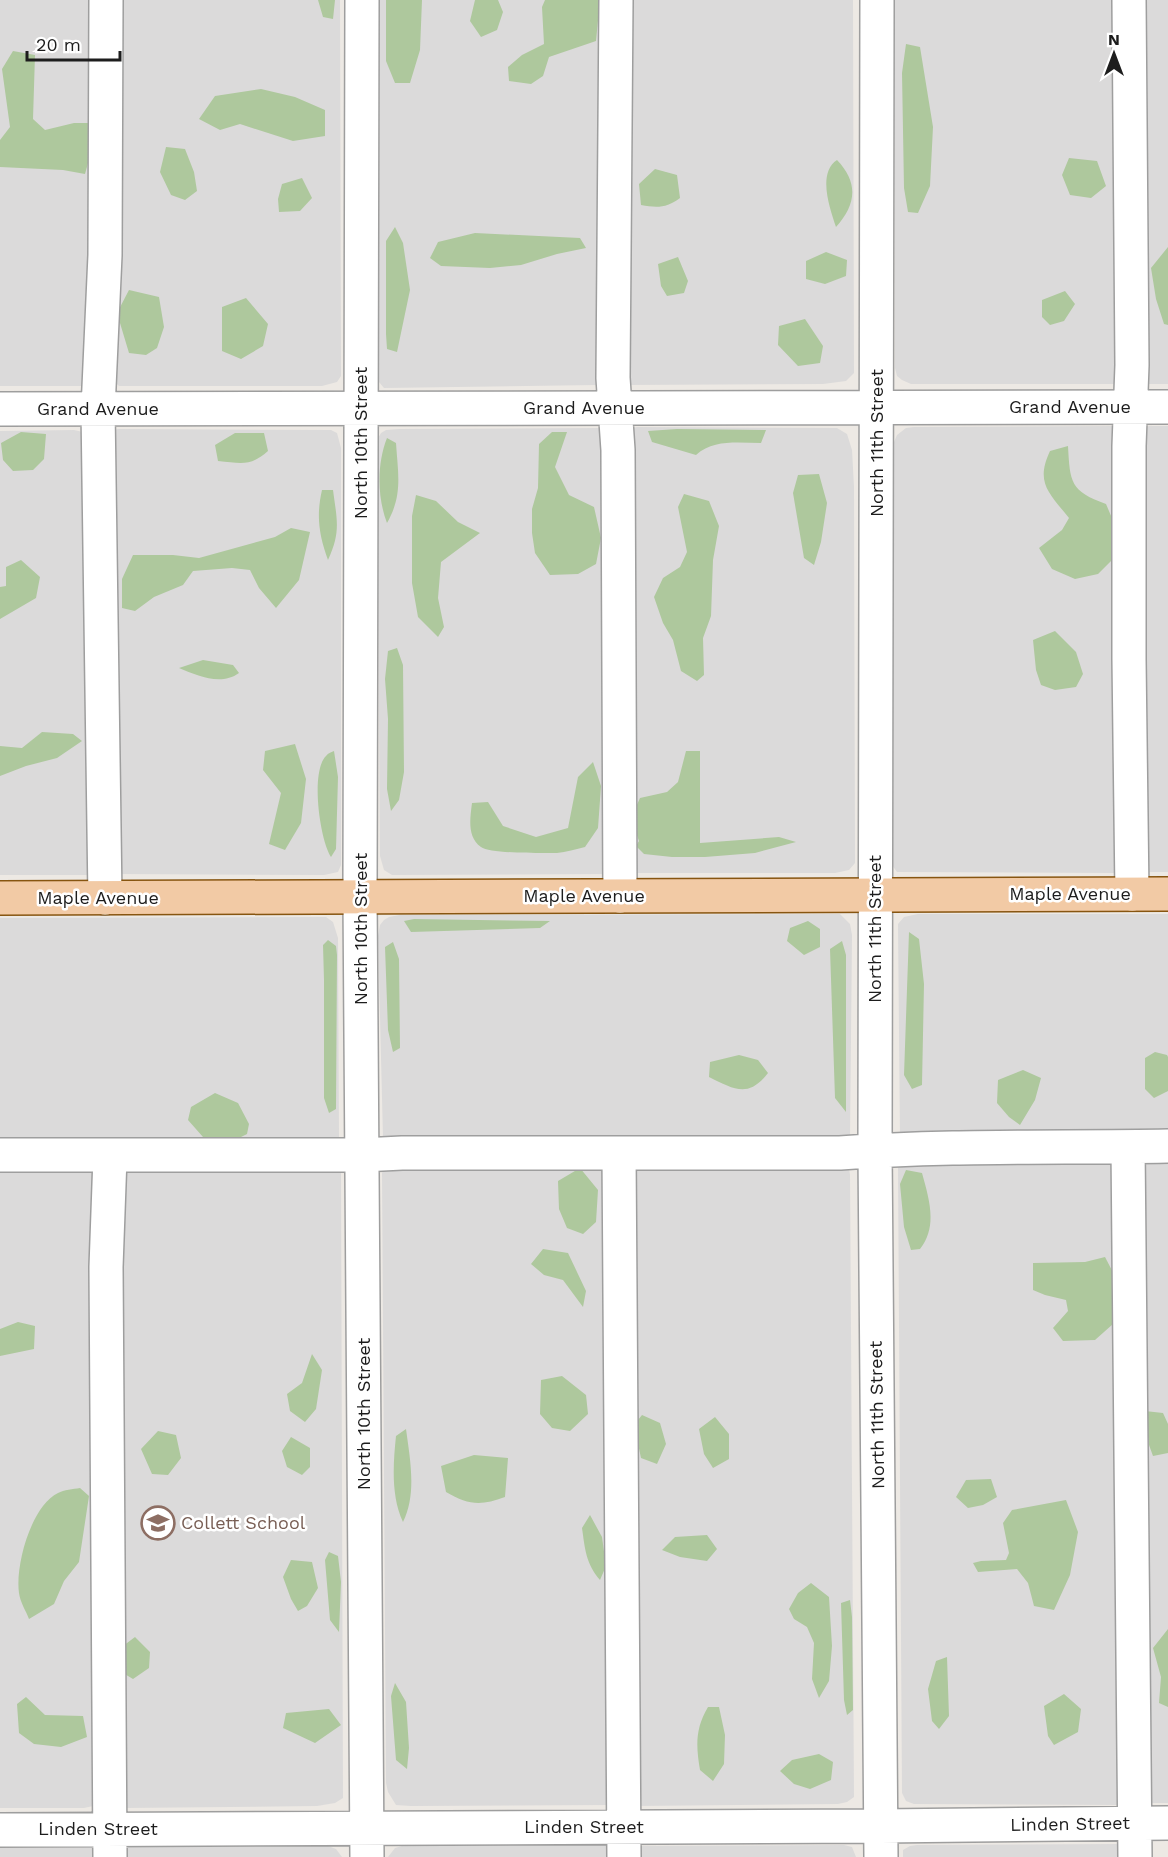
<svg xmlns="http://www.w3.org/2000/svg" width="1168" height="1857" font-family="'Work Sans',sans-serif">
	<rect width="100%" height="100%" fill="#ede9e4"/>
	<path fill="#dbdada" d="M0,0h97l-13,386h-84z
		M113,0h227l1,376 -4,6 -15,4h-203l-5,-5z
		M377,0h232l-7,383 -5,2 -213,3 -5,-6 -1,-7z
		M622,0h231l1,373 -8,8 -23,3 -199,1z
		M894,0h229l1,365 -9,19h-204l-9,-4 -5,-4 -2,-8z
		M1134,0h34v384h-24z
		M1113,426l7,445 -6,2 -217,-1 -5,-7 -1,-7 3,-416 3,-7 9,-7 8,-1z
		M1149,426h19v446h-23l-3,-443z
		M637,427l200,1 10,6 5,16 2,37 1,376 -6,7 -14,3h-203l-3,-444z
		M603,428l2,446 -213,1 -8,-5 -4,-14 -3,-416 4,-7 5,-3 13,-1z
		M119,429l212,1 6,3 4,15v417l-3,7 -14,3 -207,-1 -5,-444z
		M74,430l13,3 7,437 -6,5h-88v-444z
		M840,914l10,10 2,11 -2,205 -467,-2 -5,-202 2,-11 4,-5 5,-3 11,-2z
		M918,914h250v226l-268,-2 -2,-214 6,-7z
		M326,917l7,5 5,16 1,200 -11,7 -328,5v-232z
		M1168,1151v652h-18l-12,-648z
		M1113,1156l5,649 -204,-1 -8,-3 -4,-8 -4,-626 2,-5z
		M0,1161l97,3 -4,642 -9,2h-84z
		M627,1162l222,6 1,7 4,622 -7,5 -9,2 -204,2z
		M608,1163v642l-197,1 -15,-1 -8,-13 -2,-9 -4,-610 3,-8z
		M337,1165l4,8 2,625 -8,5 -18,3 -192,2 -4,-640z
		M1119,1844l8,13h-224v-7l7,-4 7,-1z
		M405,1845h206l5,12h-228l7,-9z
		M844,1845l8,2 4,10h-225l9,-11z
		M328,1846l8,3 6,8h-224l7,-10z
		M93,1847l7,3 2,7h-102v-9z"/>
	<path fill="#aec89d" d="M318,0h17l-2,19 -10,-2z
		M386,0h36l-2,50 -10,33h-15l-9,-22z
		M475,0h23l5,12 -6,18 -16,7 -11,-16z
		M545,0h55l-4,41 -47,16 -6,19 -12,8 -22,-3 -1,-14 14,-12 22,-11 -2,-37z
		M906,44l14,3 13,80 -3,59 -12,27 -10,-1 -4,-24 -2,-115z
		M13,51l22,4 -2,64 12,11 29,-7h14l2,33 -5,18 -22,-4 -63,-3v-27l10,-13 -8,-58z
		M261,89l34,8 30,13v26l-32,5 -53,-17 -20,6 -21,-11 16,-23z
		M166,147l19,2 9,23 3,19 -12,9 -14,-5 -11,-23z
		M1069,158l28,3 9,25 -15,12 -21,-3 -8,-20z
		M837,160c22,23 19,45 -1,67 -6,-18 -19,-54 1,-67z
		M655,169l22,6 3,23c-13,10 -23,10 -39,7l-2,-21z
		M302,178l10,20 -12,13 -21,1 -1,-13 4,-15z
		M395,227l8,16 7,47 -13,62 -10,-3 -1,-15v-93z
		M475,233l105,5 6,10 -29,6 -36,11 -31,3 -49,-2 -11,-8 8,-16z
		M1168,247v78l-4,-1 -8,-25 -5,-31z
		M826,252l21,8 -1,16 -21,8 -19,-5v-18z
		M678,257l10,24 -4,12 -17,3 -6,-10 -3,-22z
		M129,290l30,7 5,30 -7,21 -11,7 -17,-2 -12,-40z
		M1065,291l10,13 -11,17 -14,4 -8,-8v-17z
		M246,298l22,26 -5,22 -22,13 -19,-8v-44z
		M805,319l18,27 -3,17 -22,3 -20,-21 1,-19z
		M677,429l89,1 -5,13c-23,0 -47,-4 -65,12l-44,-13 -4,-11z
		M21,432l25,2 -2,25 -11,11 -20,1 -10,-11 -2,-17z
		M552,432h15l-12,35 14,28 25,12 7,31 -5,26 -18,10 -28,1 -15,-22 -3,-20v-24l6,-21 1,-44z
		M235,433h29l4,18c-18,16 -27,12 -50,10l-3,-16z
		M387,438l9,5c2,31 7,52 -9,80 -10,-26 -10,-60 0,-85z
		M1068,446c2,36 2,45 38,58l11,26 -5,30 -14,14 -23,5 -23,-10 -13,-21 23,-18 7,-12c-20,-25 -34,-35 -19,-67z
		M819,474l8,29 -6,39 -7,23 -10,-7 -11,-65 5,-18z
		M322,490h11c4,30 8,42 -5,70 -9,-25 -12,-44 -6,-70z
		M684,494l25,7 10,25 -6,34 -2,56 -8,22 1,37 -7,6 -16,-10 -8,-31 -10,-17 -9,-26 9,-19 17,-11 7,-15 -9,-45z
		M416,495l20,6 22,21 22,11 -39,29 -3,36 6,29 -6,10 -20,-20 -6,-34v-67z
		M291,528l19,4 -11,48 -23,28 -17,-20 -9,-18 -18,-2 -39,3 -10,14 -29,12 -19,14 -13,-3v-29l11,-24h40l26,3 76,-21z
		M21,560l19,17 -4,21 -36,21v-32l6,-1v-19z
		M1055,631l21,21 7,22 -7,13 -21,3 -14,-5 -5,-15 -3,-30z
		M397,648l6,17 1,107 -5,28 -8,11 -4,-22 1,-70 -3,-40 3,-28z
		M203,660l30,5 6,8c-18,13 -41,3 -60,-5z
		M42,732l31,2 9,7 -25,17 -31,8 -26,10v-30l22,2z
		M295,744l11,35 -5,44 -16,27 -16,-6 12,-51 -18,-23 2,-19z
		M334,751l4,26 -2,72 -5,8c-11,-17 -21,-85 -5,-101 2,-3 6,-4 8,-5z
		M686,751h14v92l79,-6 17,5 -41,11 -50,4h-33l-28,-3 -8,-8 3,-5 -8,-23 9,-20 27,-6 11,-10z
		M593,762l8,24 -3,42 -13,19c-9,2 -19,5 -28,6 -12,0 -67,1 -76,-6 -14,-10 -11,-28 -9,-44l16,-1 15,24 33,11 32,-9 10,-51z
		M414,919l136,2 -10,7 -129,4 -7,-11z
		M808,921l12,8v18l-16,8 -17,-14 3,-13z
		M909,932l10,7 5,45 -2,101 -10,4 -8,-14z
		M328,940l8,6 1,9 -1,154 -7,4 -5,-15v-118l-1,-35z
		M842,941l4,14v157l-11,-14 -5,-149z
		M393,942l6,17 1,89 -7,4 -5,-22 -3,-83z
		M1155,1052l12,3 1,2v34l-14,7 -9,-9v-31z
		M739,1055l19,5 10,13c-20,26 -34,16 -59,4l1,-15z
		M1023,1070l18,8 -6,22 -15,25 -11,-8 -12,-14 1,-23z
		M215,1093l23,10 11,21 -2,10 -14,7 -30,-4 -15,-17 3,-13z
		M580,1168l18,22 -2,32 -13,12 -16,-6 -8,-19 -1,-28z
		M906,1170l16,3c7,26 16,53 -2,76l-9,1 -7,-23 -4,-43z
		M543,1249l25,4 18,38 -3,16 -20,-27 -19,-5 -13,-11z
		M1105,1257l12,23 -4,44 -18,16 -32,1 -10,-13 15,-17 -2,-11 -21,-5 -12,-5v-27l52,-1z
		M18,1322l17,4 -1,23 -34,7v-27z
		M312,1354l10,16 -6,39 -11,13 -15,-11 -3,-17 15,-11z
		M562,1376l24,19 2,19 -18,17 -18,-3 -12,-14 1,-34z
		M1145,1411l18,2 5,11v29l-15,3 -4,-11z
		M642,1415l18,8 6,21 -9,20 -16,-6 -7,-33z
		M715,1417l14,17v25l-16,9 -9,-14 -5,-25z
		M406,1429c4,30 11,65 -3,93 -12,-26 -10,-57 -7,-86z
		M158,1431l18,4 5,23 -13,17 -16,-1 -11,-25z
		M291,1437l19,11v19l-8,8 -15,-8 -5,-16z
		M474,1455l34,3 -3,39c-24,9 -37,8 -59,-5l-5,-26z
		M991,1479l6,18 -14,8 -15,3 -12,-11 10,-17z
		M80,1488l9,8 -10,66 -15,19 -10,23 -25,15c-3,-8 -9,-17 -10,-26 -4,-27 12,-87 39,-100 6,-3 15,-4 22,-5z
		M1066,1500l12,32 -8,43 -16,35 -20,-4 -6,-23 -11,-14 -39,3 -5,-9 8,-2 25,-1 3,-7 -6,-30 9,-13z
		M590,1515l12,22 4,29 -6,14c-14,-16 -15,-31 -18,-52z
		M707,1535l10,14 -10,12 -27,-4 -18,-7 13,-13z
		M329,1552l9,4 3,26 -2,50 -9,-12 -5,-60z
		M291,1560l21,2 6,26 -11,18 -9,5 -7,-12 -8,-22z
		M811,1583l18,14 3,49 -3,35 -10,17 -7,-19 2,-36 -7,-16 -13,-8 -5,-10 9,-16z
		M850,1600l2,17 1,93 -6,5 -3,-15 -3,-97z
		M1168,1629v78l-9,-4 2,-26 -8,-29z
		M135,1637l15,15 -1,16 -16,11 -10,-6 -4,-24z
		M947,1657l2,59 -10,13 -7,-8 -4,-32 8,-28z
		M395,1683l11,19 3,46 -2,21 -11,-9 -5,-64z
		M1064,1694l17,15 -3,23 -24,13 -6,-9 -4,-30z
		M26,1697l19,18 38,1 4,21 -26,10 -27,-3 -15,-11 -2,-29z
		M708,1707h11l6,28 -1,29 -11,17 -13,-11c-4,-24 -5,-41 8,-63z
		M329,1709l12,16 -26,18 -32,-15 3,-15z
		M819,1754l14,8 -2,18 -21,9 -16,-5 -14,-13 12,-11z"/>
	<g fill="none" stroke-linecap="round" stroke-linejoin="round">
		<defs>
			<path id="minor" d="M362,0l-2,897 7,960
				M616,0l-3,378 5,72 2,446
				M877,0l-2,1151 6,706
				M1129,0l3,365 -3,81v213l3,235
				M0,409l1168,-2
				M105,898l-7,-489 7,-154 1,-255
				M1128,1147l7,710
				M619,1153l5,704
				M0,1155h362l40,-2h438c109,-8 219,-5 328,-7
				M110,1157l-4,110 4,590
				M0,1830l881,-4 287,-3"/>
			<path id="major" d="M0,898l1168,-4"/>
		</defs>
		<use href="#minor" stroke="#9e9e9e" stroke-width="36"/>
		<use href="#major" stroke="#875510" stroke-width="36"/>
		<use href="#minor" stroke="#fff" stroke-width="33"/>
		<use href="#major" stroke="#f2caa5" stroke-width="33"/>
	</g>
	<defs>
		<symbol id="school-ring" viewBox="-11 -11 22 22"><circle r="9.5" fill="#fff" stroke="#8d6e63" stroke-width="1.5"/><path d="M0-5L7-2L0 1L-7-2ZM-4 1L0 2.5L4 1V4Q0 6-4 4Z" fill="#8d6e63"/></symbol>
	</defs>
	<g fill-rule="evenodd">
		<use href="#school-ring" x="139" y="1504" width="38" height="38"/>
	</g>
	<g text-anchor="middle" stroke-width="5" stroke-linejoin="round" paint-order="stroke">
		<g font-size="18" fill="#1d1d1d" stroke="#fff">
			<text x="1070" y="413">Grand Avenue</text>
			<text x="584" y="414">Grand Avenue</text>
			<text x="98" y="415">Grand Avenue</text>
			<text transform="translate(361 443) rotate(-90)" y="6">North 10th Street</text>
			<text transform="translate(877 443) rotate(-90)" y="6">North 11th Street</text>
			<text x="1070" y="900">Maple Avenue</text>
			<text x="584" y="902">Maple Avenue</text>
			<text x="98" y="904">Maple Avenue</text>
			<text transform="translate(361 929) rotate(-90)" y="6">North 10th Street</text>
			<text transform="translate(875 929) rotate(-90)" y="6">North 11th Street</text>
			<text transform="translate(364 1414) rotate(-90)" y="6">North 10th Street</text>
			<text transform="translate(877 1415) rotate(-91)" y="6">North 11th Street</text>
			<text transform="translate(1070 1824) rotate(-1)" y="6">Linden Street</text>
			<text x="584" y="1833">Linden Street</text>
			<text x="98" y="1835">Linden Street</text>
		</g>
		<g font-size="18" fill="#785e54" stroke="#fff" text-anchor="start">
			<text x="181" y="1529">Collett School</text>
		</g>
	</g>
	<g transform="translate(1114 54)" stroke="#ffffff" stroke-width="4.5" paint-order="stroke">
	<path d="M0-4.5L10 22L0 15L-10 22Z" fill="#1d1d1d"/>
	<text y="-9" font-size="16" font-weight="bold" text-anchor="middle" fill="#1d1d1d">N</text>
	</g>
	<path d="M27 51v9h93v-9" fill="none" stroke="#1d1d1d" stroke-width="3"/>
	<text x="36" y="51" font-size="18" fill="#1d1d1d" stroke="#ffffff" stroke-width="4.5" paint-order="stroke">20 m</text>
</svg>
